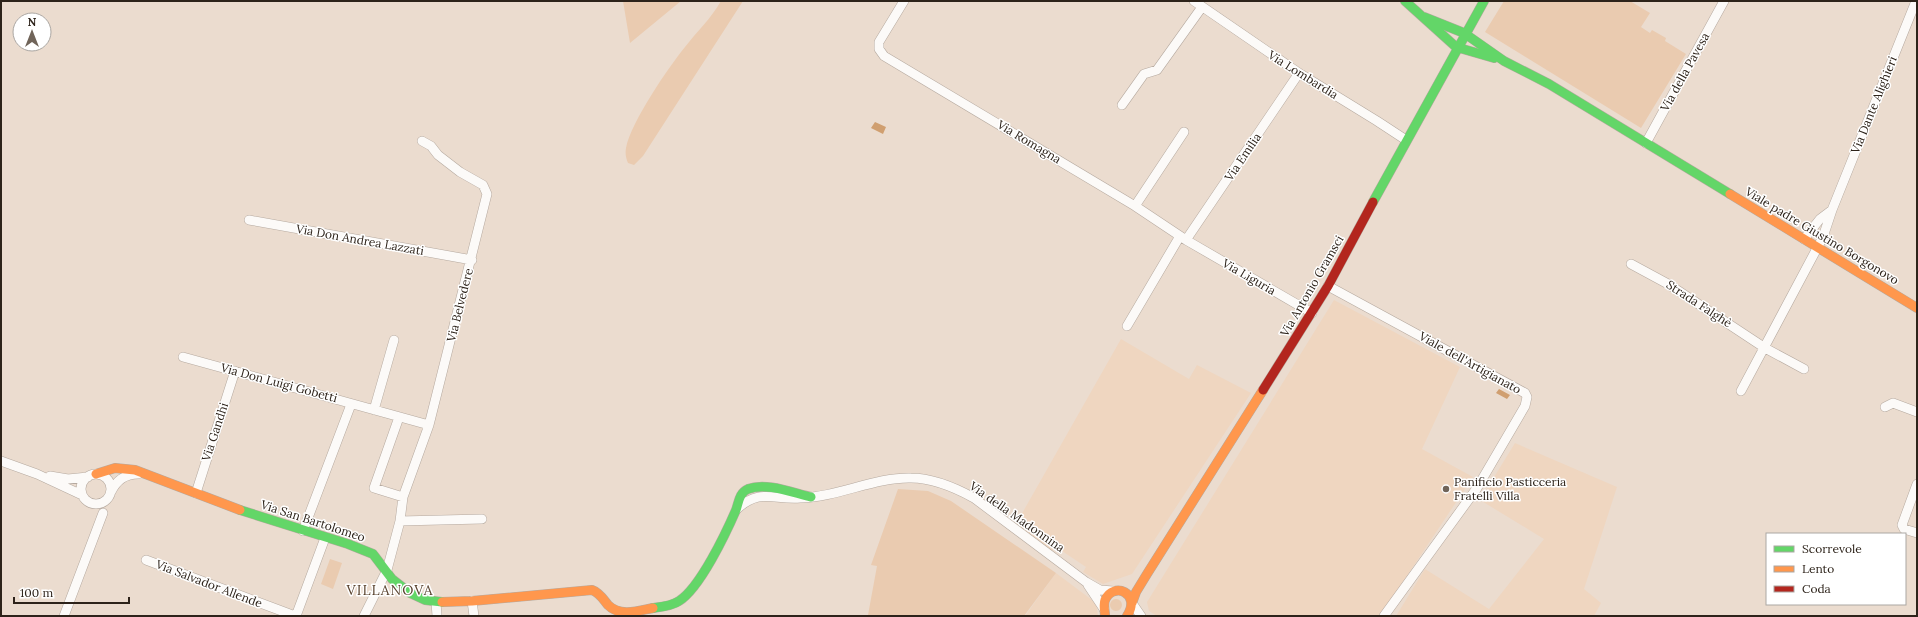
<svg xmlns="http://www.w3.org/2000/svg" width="1918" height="617" font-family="Lora,serif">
	<rect width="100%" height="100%" fill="#ebdccf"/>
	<path fill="#efd6c0" d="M1334,300l126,67 -38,82 51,28 -93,139h-223l-8,-5 -2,-9z
		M1121,339l68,40 8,-14 54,28 -119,181 -29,10 -20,-12 3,-5 -30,-20 -4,4 -36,-27z
		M1515,443l102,44 -33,102 17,14 -7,13h-198l29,-47 64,40 55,-70 -64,-39z
		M1056,573l40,30 2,13h-73z"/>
	<path fill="#eacbb0" d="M623,1h58l-51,42z
		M721,1h22l-100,155 -9,9 -6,-2c-2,-5 -3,-9 -2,-15 5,-26 42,-80 59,-101 13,-17 25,-27 36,-46z
		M1504,1h126l20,12 -9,14 9,6 2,-3 14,8 -1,3 21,13 -45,74 -156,-96z
		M898,489l30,2 23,10 105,72 -32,43 -156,-1 9,-49 -6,-1z
		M330,559l12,4 -9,26 -12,-5z
		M1110 605a6 6 0 1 1 12 0a6 6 0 1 1-12 0Z"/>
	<path fill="#d09f70" d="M875,122l11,5 -3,7 -12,-6z
		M1499,389l11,6 -3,4 -11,-6z"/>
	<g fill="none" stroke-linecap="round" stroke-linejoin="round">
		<defs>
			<path id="street" d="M904,1l-25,41v7l5,7 251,150 51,34 126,73
				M1194,1l105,72 78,48 29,19
				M1122,105l22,-31 13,-4 45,-63
				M1646,143l78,-142
				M1135,206l49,-74
				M249,220l223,40
				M1804,239l16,-20 12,-9
				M1186,240l113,-167
				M1631,264l37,20 97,64 39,21
				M1328,286l197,107 2,4 -2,9 -48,82 -93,128
				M1127,326l53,-90
				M183,357l246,68
				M1741,391l82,-154 9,-27 84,-209
				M1885,407l8,-4 24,9
				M374,410l20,-70
				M398,420l-24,68 29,9
				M1,461l36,13 45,21
				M81 489a15 15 0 1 1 30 0a15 15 0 1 1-30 0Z
				M50,476l18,3 20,-2
				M1917,484l-15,41 2,4 13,4
				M111,492c5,-11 14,-18 27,-18
				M196,493l39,-122
				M737,509c23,-21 36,-9 63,-11 38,-1 75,-21 111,-20 22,0 43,9 63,20l112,84 14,8 13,1
				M400,521l82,-2
				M303,531l47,-124
				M146,560l149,56
				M1088,585l16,24
				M472,601l2,15
				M436,602l1,14
				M1132,603l9,13
				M64,616l39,-103
				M296,616l29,-78
				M364,616l23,-46 13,-49 3,-24 26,-72 58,-231 -4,-9 -23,-13 -22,-17 -7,-9 -9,-5"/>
			<path id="fast" d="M1405,1l51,46 38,11
				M1424,17l40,16 40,28 45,23 181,110
				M1373,202l111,-201
				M240,510l108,34 25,10 19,25 18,14 15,7 17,2
				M653,608c8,-1 19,-2 26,-7 21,-13 47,-68 57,-91 3,-8 3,-17 12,-21 18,-7 45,4 63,8"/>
			<path id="slow" d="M1730,194l187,114
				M96,474l19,-6 20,2 105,40
				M442,602l30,-1 120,-11c8,3 11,9 16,15 12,12 30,6 45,3
				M1132,603l4,-11 11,-18 116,-184
				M1105,616c0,-5 -2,-11 0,-16 8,-19 37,-7 22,16"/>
			<path id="jam" d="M1263,390l65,-104 45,-84"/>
		</defs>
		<use href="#street" stroke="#b5a99f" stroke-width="10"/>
		<use href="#fast" stroke="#b5a99f" stroke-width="10"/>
		<use href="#slow" stroke="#b5a99f" stroke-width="10"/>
		<use href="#jam" stroke="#b5a99f" stroke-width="10"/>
		<use href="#street" stroke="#fcfaf8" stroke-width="9"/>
		<use href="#fast" stroke="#63d668" stroke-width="9"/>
		<use href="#slow" stroke="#ff974d" stroke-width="9"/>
		<use href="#jam" stroke="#b3261e" stroke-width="9"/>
	</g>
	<circle fill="#706459" stroke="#fff" stroke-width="1.5" cx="1446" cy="489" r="4"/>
	<g text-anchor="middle" stroke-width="3" stroke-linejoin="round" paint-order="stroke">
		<g font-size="12" fill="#2d231a" stroke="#fff">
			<text transform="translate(1685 72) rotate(-61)" y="4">Via della Pavesa</text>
			<text transform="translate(1303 75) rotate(32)" y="4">Via Lombardia</text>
			<text transform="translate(1874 105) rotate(-68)" y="4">Via Dante Alighieri</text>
			<text transform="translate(1029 142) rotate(31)" y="4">Via Romagna</text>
			<text transform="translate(1243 157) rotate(-56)" y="4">Via Emilia</text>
			<text transform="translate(1822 236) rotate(31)" y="4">Viale padre Giustino Borgonovo</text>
			<text transform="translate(360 240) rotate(10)" y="4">Via Don Andrea Lazzati</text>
			<text transform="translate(1249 277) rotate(30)" y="4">Via Liguria</text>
			<text transform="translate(1312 286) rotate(-60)" y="4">Via Antonio Gramsci</text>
			<text transform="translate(1699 304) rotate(33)" y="4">Strada Falghè</text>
			<text transform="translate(460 305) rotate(-76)" y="4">Via Belvedere</text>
			<text transform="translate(1470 363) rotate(29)" y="4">Viale dell'Artigianato</text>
			<text transform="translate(279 383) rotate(15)" y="4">Via Don Luigi Gobetti</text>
			<text transform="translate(215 432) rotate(-72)" y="4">Via Gandhi</text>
			<text transform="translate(1017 517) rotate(35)" y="4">Via della Madonnina</text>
			<text transform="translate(313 521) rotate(18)" y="4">Via San Bartolomeo</text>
			<text transform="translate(209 584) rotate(21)" y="4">Via Salvador Allende</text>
		</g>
		<g font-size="12" fill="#2d231a" stroke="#fff" text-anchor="start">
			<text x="1454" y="486">Panificio Pasticceria<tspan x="1454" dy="14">Fratelli Villa</tspan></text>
		</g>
		<g font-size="14" letter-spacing="1" fill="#59432f" stroke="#fff">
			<text x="390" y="595">VILLANOVA</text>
		</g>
	</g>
	<rect width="1918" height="617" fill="none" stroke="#2d231a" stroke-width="4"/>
	<rect x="1766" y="533" width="140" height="72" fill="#ffffff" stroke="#aba7a3"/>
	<rect x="1774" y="546" width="20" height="6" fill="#63d668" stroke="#aba7a3"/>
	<text x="1802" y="553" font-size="12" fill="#2d231a">Scorrevole</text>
	<rect x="1774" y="566" width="20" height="6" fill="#ff974d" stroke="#aba7a3"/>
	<text x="1802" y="573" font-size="12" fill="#2d231a">Lento</text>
	<rect x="1774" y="586" width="20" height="6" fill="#b3261e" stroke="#aba7a3"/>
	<text x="1802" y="593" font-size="12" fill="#2d231a">Coda</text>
	<g transform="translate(32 32)"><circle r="19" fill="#ffffff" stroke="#aba7a3"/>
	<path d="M0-3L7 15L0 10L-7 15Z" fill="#706459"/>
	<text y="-6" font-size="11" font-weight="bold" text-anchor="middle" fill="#2d231a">N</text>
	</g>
	<path d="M14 597v6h115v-6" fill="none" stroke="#2d231a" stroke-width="2"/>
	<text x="20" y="597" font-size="12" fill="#2d231a" stroke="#ffffff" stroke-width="3" paint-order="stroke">100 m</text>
</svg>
